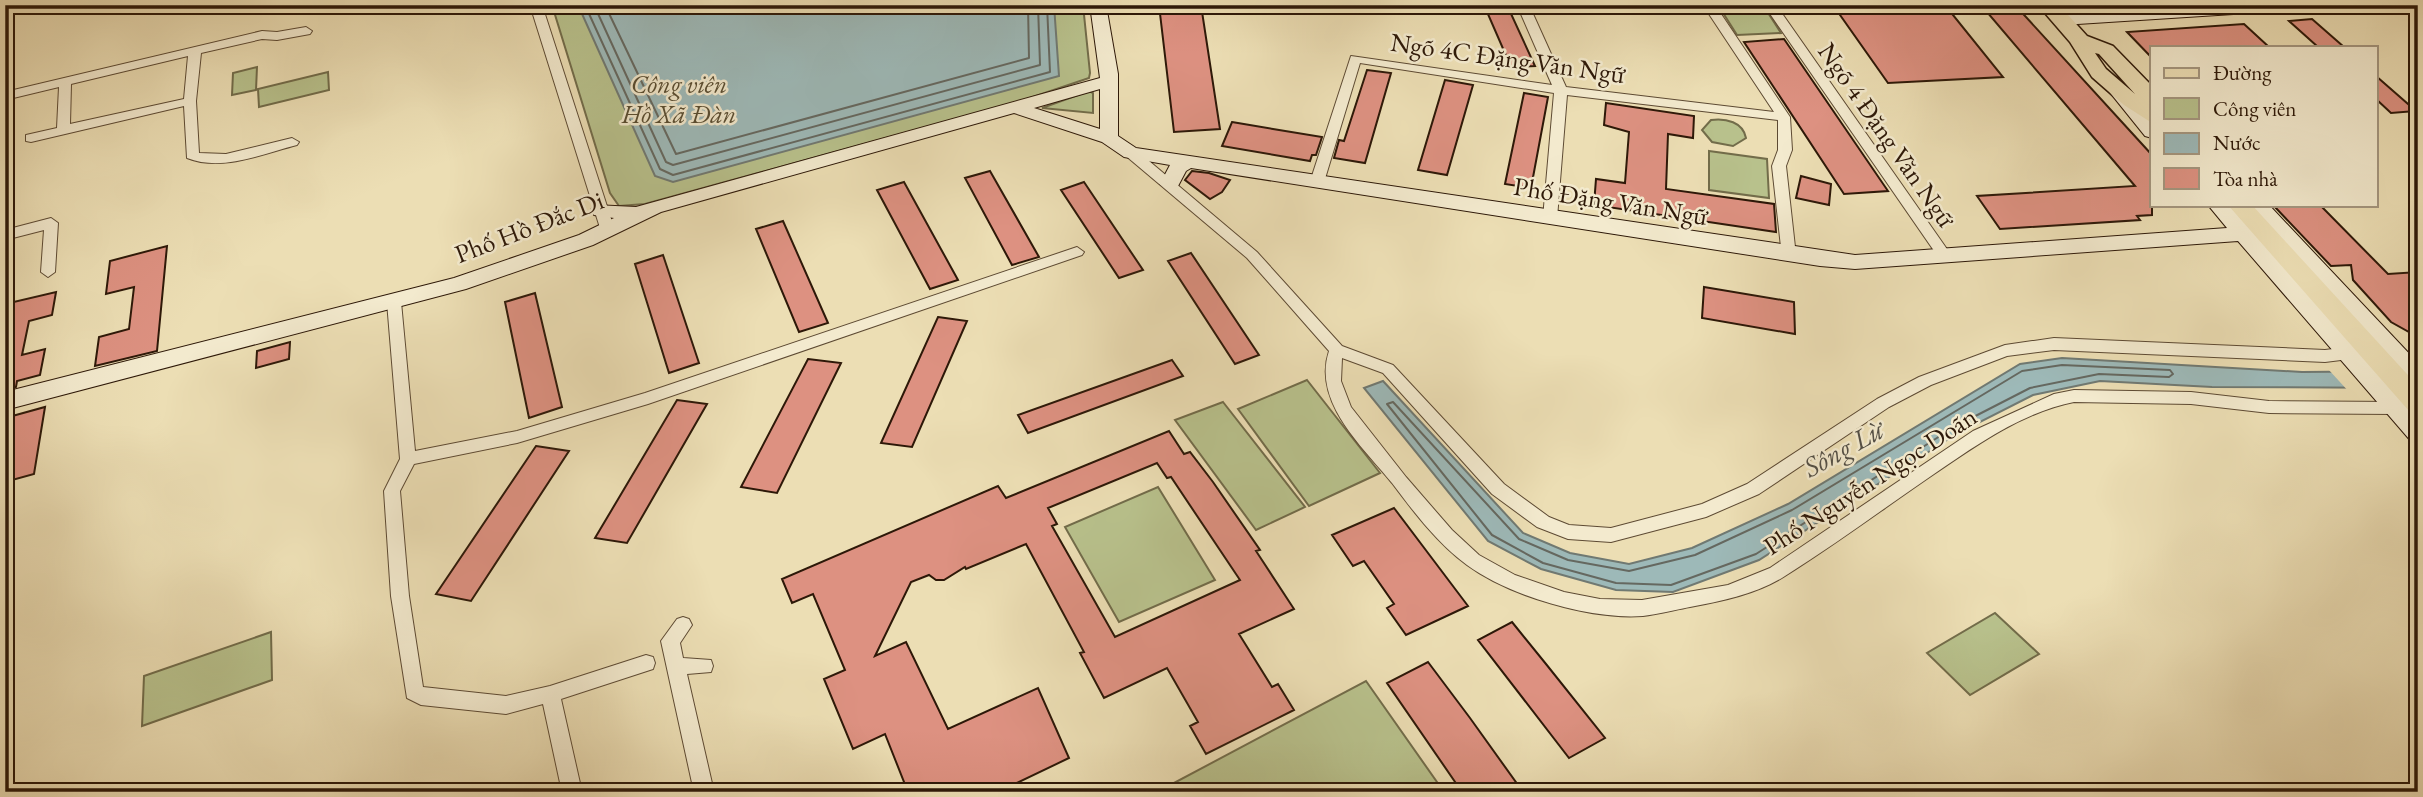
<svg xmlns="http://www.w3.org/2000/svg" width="2423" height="797" font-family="'EB Garamond',serif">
	<rect width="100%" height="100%" fill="#ecdeb4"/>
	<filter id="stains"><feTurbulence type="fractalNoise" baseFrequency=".00286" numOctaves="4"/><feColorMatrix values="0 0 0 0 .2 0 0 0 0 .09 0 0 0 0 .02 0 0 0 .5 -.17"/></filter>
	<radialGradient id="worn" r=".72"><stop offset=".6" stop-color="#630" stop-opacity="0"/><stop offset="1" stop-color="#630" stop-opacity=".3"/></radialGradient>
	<path fill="#b8c18c" stroke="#726c4a" stroke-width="2" d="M552,5h531l7,68 -1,5 -68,23 -376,103 -26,2 -9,-13z
		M1718,5h45l18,28 -44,2z
		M257,67l-1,23 -24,5 1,-22z
		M328,72l1,18 -70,17 -1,-18z
		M1089,91l4,2v20l-51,-5z
		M1711,120c15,-2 32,2 35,18l-13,8 -21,-4 -10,-12z
		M1709,151l58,8 2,39 -60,-8z
		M1307,380l73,93 -71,33 -71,-97z
		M1223,402l82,105 -49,23 -81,-110z
		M1158,487l57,93 -96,42 -54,-95z
		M1995,613l44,41 -69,41 -43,-42z
		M271,632l1,48 -130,46 2,-50z
		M1366,681l78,111h-287z"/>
	<path fill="#9db9b8" stroke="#707972" stroke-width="2" d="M578,5h476l5,71 -386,106 -18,-6z
		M2062,358l240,14 116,-1v17l-206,-1 -112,-6 -67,14 -75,38 -199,127 -86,32 -57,-2 -75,-21 -53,-28 -124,-153 19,-7 140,152 47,20 59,11 63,-16 96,-44 232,-140z"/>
	<path fill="#ecdeb4" d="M2374,368l44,24 -68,1 -22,-24z"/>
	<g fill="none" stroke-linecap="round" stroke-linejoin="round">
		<path stroke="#656860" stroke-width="2" d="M585,5l75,164 13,6 377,-103 -3,-67
			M594,5l72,157 7,3 367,-100 -2,-60
			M605,5l71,149 353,-96 -1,-53
			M2062,365l108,5 3,4 -4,3 -70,-3 -69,14 -76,39 -198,127 -85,31 -55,-2 -73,-20 -51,-28 -105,-131 6,-2 126,137 49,21 61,11 66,-16 97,-45 230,-139z"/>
	</g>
	<path fill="#dd9181" stroke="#2d1808" stroke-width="2" fill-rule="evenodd" d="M1159,5h42l19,124 -46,3z
		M1484,5h23l28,61 -24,1z
		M1833,5h112l58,72 -115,6z
		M1981,5h34l137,150v60l-15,1 3,4 -140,9 -23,-33 158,-10z
		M2312,19l32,28h-26l-29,-26z
		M2244,24l25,23h-117v11l-25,-26z
		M1784,39l104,152 -44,3 -100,-152z
		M1367,70l24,3 -26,90 -31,-5 5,-18 5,1z
		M2376,76l40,35 -25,2 -15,-14z
		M1445,80l28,5 -26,90 -29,-5z
		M1524,93l24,4 -17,91 -26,-4z
		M1606,103l88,13 -1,22 -25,-4 -2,55 108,15 2,28 -182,-27 2,-26 29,4 4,-51 -25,-7z
		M1232,122l41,7 49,8 -6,18h-4l-2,6 -88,-15z
		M990,171l49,86 -27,8 -47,-87z
		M1192,171l17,2 21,7 -8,12 -12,7 -25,-19z
		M1801,176l30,8 -2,21 -33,-7z
		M904,182l54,98 -28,9 -53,-99z
		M1084,182l59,88 -24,8 -58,-88z
		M2273,205h47l68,69 30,-2v65l-27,-15 -38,-42 -2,-15 -20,1z
		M783,221l45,102 -29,9 -43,-103z
		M167,246l-10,105 -62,15 4,-29 30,-8 5,-42 -28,7 4,-33z
		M1191,253l68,102 -24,9 -67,-103z
		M663,255l36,108 -30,10 -34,-109z
		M1704,287l90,15 1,32 -93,-16z
		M56,292l-4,23 -23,6 -7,34 23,-6 -5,26 -23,6 -1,6 -11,2v-85z
		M535,293l27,114 -33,11 -24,-116z
		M938,317l29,4 -55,126 -31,-4z
		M290,342l-1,17 -33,9 1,-17z
		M808,359l33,4 -64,130 -36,-6z
		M1172,360l11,16 -155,57 -10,-18z
		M677,400l30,4 -80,139 -32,-5z
		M45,407l-11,67 -29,8v-64z
		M1169,431l15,23 6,-2 23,30 47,68 -4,1 38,58 -55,25 33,53 6,-3 16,26 -88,44 -16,-28 8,-4 -31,-54 -63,30 -24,-45 4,-1 -58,-108 -60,25 -1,-2 -21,13h-8l-7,-5 -18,7 -36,74 31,-14 42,87 90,-41 31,70 -71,34h-90l-23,-58 -32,15 -29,-70 21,-9 -32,-76 -21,9 -10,-24 216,-93 8,12zM1157,463l10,15 4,-1 69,103 -125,57 -63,-111 5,-2 -9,-16z
		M536,446l33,5 -98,150 -35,-7z
		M1394,508l74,98 -62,29 -19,-27 7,-4 -30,-43 -11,5 -21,-31z
		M1512,622l34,42 59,74 -36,20 -91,-118z
		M1428,662l42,56 53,74h-61l-75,-109z"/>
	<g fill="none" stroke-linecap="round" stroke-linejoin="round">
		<defs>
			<path id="street" d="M530,5h12l73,226 -2,3 -5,2 -7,-5z
				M1517,5h12l37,82 208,25 -71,-107h12l75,112 2,33 -6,16 10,90 -2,3h-10l-2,-3 -10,-90 6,-16v-30l-211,-25 -10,123 -7,5 -7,-5 11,-125 -194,-30 -36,119 -7,4 -5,-1 -2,-3 41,-126 201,29z
				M1764,5h12l173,247 2,3 -2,3h-10z
				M306,27l6,4 -2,3 -33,6 -15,-1 -61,14 -5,48 3,52 27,1 66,-16 7,4 -2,3c-35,9 -75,27 -110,13l-3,-52 -153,36 -5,-1v-6l31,-7 2,-41 -54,13v-8l257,-61 15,1zM188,56l-4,43 -114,25 1,-40z
				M1131,149l5,1 121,102 85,94 51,19 111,119 45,33 20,8 42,3 91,-24 45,-20 130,-85 42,-22 86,-32 49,-7 271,12 24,-3 8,6 -8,6 -24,3 -271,-12 -47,6 -76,29 -42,22 -130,87 -53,23 -95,25 -43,-3 -31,-12 -45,-33 -109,-121 -41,-15 -1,23 10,26 55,70 46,53 27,25 36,20 49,17 36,7 42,1 86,-15 42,-17 203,-137 81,-37 20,-4 117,2 78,9 126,1 6,2 2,4 -2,4 -6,2 -126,-1 -78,-9 -117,-2c-51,10 -98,43 -140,72 -50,34 -98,70 -149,102 -28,18 -63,25 -95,31 -16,3 -32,7 -47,9 -52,4 -134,-20 -176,-51 -29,-21 -54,-54 -75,-82 -29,-36 -80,-81 -63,-132l-82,-93 -121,-102 -2,-3z
				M51,218l7,5 -3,49 -7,5 -7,-5 3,-42 -39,10v-10z
				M1077,247l7,5 -2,3 -434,149 -131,39 -103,21 -14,27 9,105 14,91 83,9 44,-10 96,-31 7,2 2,6 -2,6 -92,30 21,93h-20l-19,-88 -37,10 -85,-9 -14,-7 -16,-102 -7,-105 16,-32 -13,-157 2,-4 5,-1 7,5 14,149 102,-20 128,-38z
				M683,617l6,2 3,6 -12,18 3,15 28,2 2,6 -2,6 -24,2 27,118h-20l-33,-151 16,-22z"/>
			<path id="secondary" d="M1090,5h16l12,69v62l18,12 719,107 372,-27 -19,-23h21l189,213v25l-8,-3 -172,-199 -383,28 -35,-3 -629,-98 -5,3 -9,17 -7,2 -10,-6 10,-19 -46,-8 -22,-15 -88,-29 -353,99 -68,33 -127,44 -461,121v-18l449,-114 125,-43 35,-17 -20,-3 -3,-5 3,-5 42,2 464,-129zM1100,89v40l-66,-21z
				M2211,5h91l-8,5 -232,15 -9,-5 9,-5z
				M2117,85l6,1 29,34v18l-7,-2 -37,-46z
				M2248,205h21l149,158v23l-8,-2z"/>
			<path id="primary" d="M2038,5h21l28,31 26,10 39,40v37l-28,-18 -32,-28 -22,-35zM2095,53l4,1 36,40 -29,-25z
				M2228,205h24l166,181v28l-9,-3z"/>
		</defs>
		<use href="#street" stroke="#5d4a33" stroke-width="2"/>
		<use href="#secondary" stroke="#2d1808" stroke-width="2"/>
		<use href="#primary" stroke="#2d1808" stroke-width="3"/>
		<use href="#street" fill="#f3eace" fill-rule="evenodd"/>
		<use href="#secondary" fill="#f3eace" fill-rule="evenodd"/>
		<use href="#primary" fill="#ecdeb4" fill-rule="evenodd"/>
	</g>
	<g text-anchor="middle" stroke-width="5" stroke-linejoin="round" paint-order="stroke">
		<g font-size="26" fill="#2d1808" stroke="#f3eace">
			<text transform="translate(1508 58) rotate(8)" y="9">Ngõ 4C Đặng Văn Ngữ</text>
			<text transform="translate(1887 135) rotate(55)" y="9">Ngõ 4 Đặng Văn Ngữ</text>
			<text transform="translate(1611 201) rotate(9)" y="9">Phố Đặng Văn Ngữ</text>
			<text transform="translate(529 227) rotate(-21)" y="9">Phố Hồ Đắc Di</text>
			<text transform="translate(1870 481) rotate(-33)" y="9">Phố Nguyễn Ngọc Doãn</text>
		</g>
		<g font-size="26" font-style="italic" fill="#574b30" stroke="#f3eace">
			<text x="679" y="93">Công viên<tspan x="679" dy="30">Hồ Xã Đàn</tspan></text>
		</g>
		<g font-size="28" font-style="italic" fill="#545046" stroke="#f3eace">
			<text transform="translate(1843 448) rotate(-29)" y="10">Sông Lừ</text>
		</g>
	</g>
	<rect width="2423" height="797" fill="none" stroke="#ecdeb4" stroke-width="28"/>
	<rect x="7" y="7" width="2409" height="783" fill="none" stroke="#2d1808" stroke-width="3.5"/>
	<rect x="14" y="14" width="2395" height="769" fill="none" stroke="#2d1808" stroke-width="2"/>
	<rect x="2150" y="46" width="228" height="161" fill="#f3eace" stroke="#a4967f" stroke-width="2"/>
	<rect x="2164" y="68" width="35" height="10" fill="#ecdeb4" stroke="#a4967f" stroke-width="2"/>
	<text x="2213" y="80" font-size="21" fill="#2d1808">Đường</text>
	<rect x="2164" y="98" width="35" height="21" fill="#b8c18c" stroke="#a4967f" stroke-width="2"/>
	<text x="2213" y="116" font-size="21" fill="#2d1808">Công viên</text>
	<rect x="2164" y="133" width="35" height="21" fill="#9db9b8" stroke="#a4967f" stroke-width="2"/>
	<text x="2213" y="150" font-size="21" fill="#2d1808">Nước</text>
	<rect x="2164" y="168" width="35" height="21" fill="#dd9181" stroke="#a4967f" stroke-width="2"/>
	<text x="2213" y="186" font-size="21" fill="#2d1808">Tòa nhà</text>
	<rect width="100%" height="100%" filter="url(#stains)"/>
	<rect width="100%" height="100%" fill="url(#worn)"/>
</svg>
